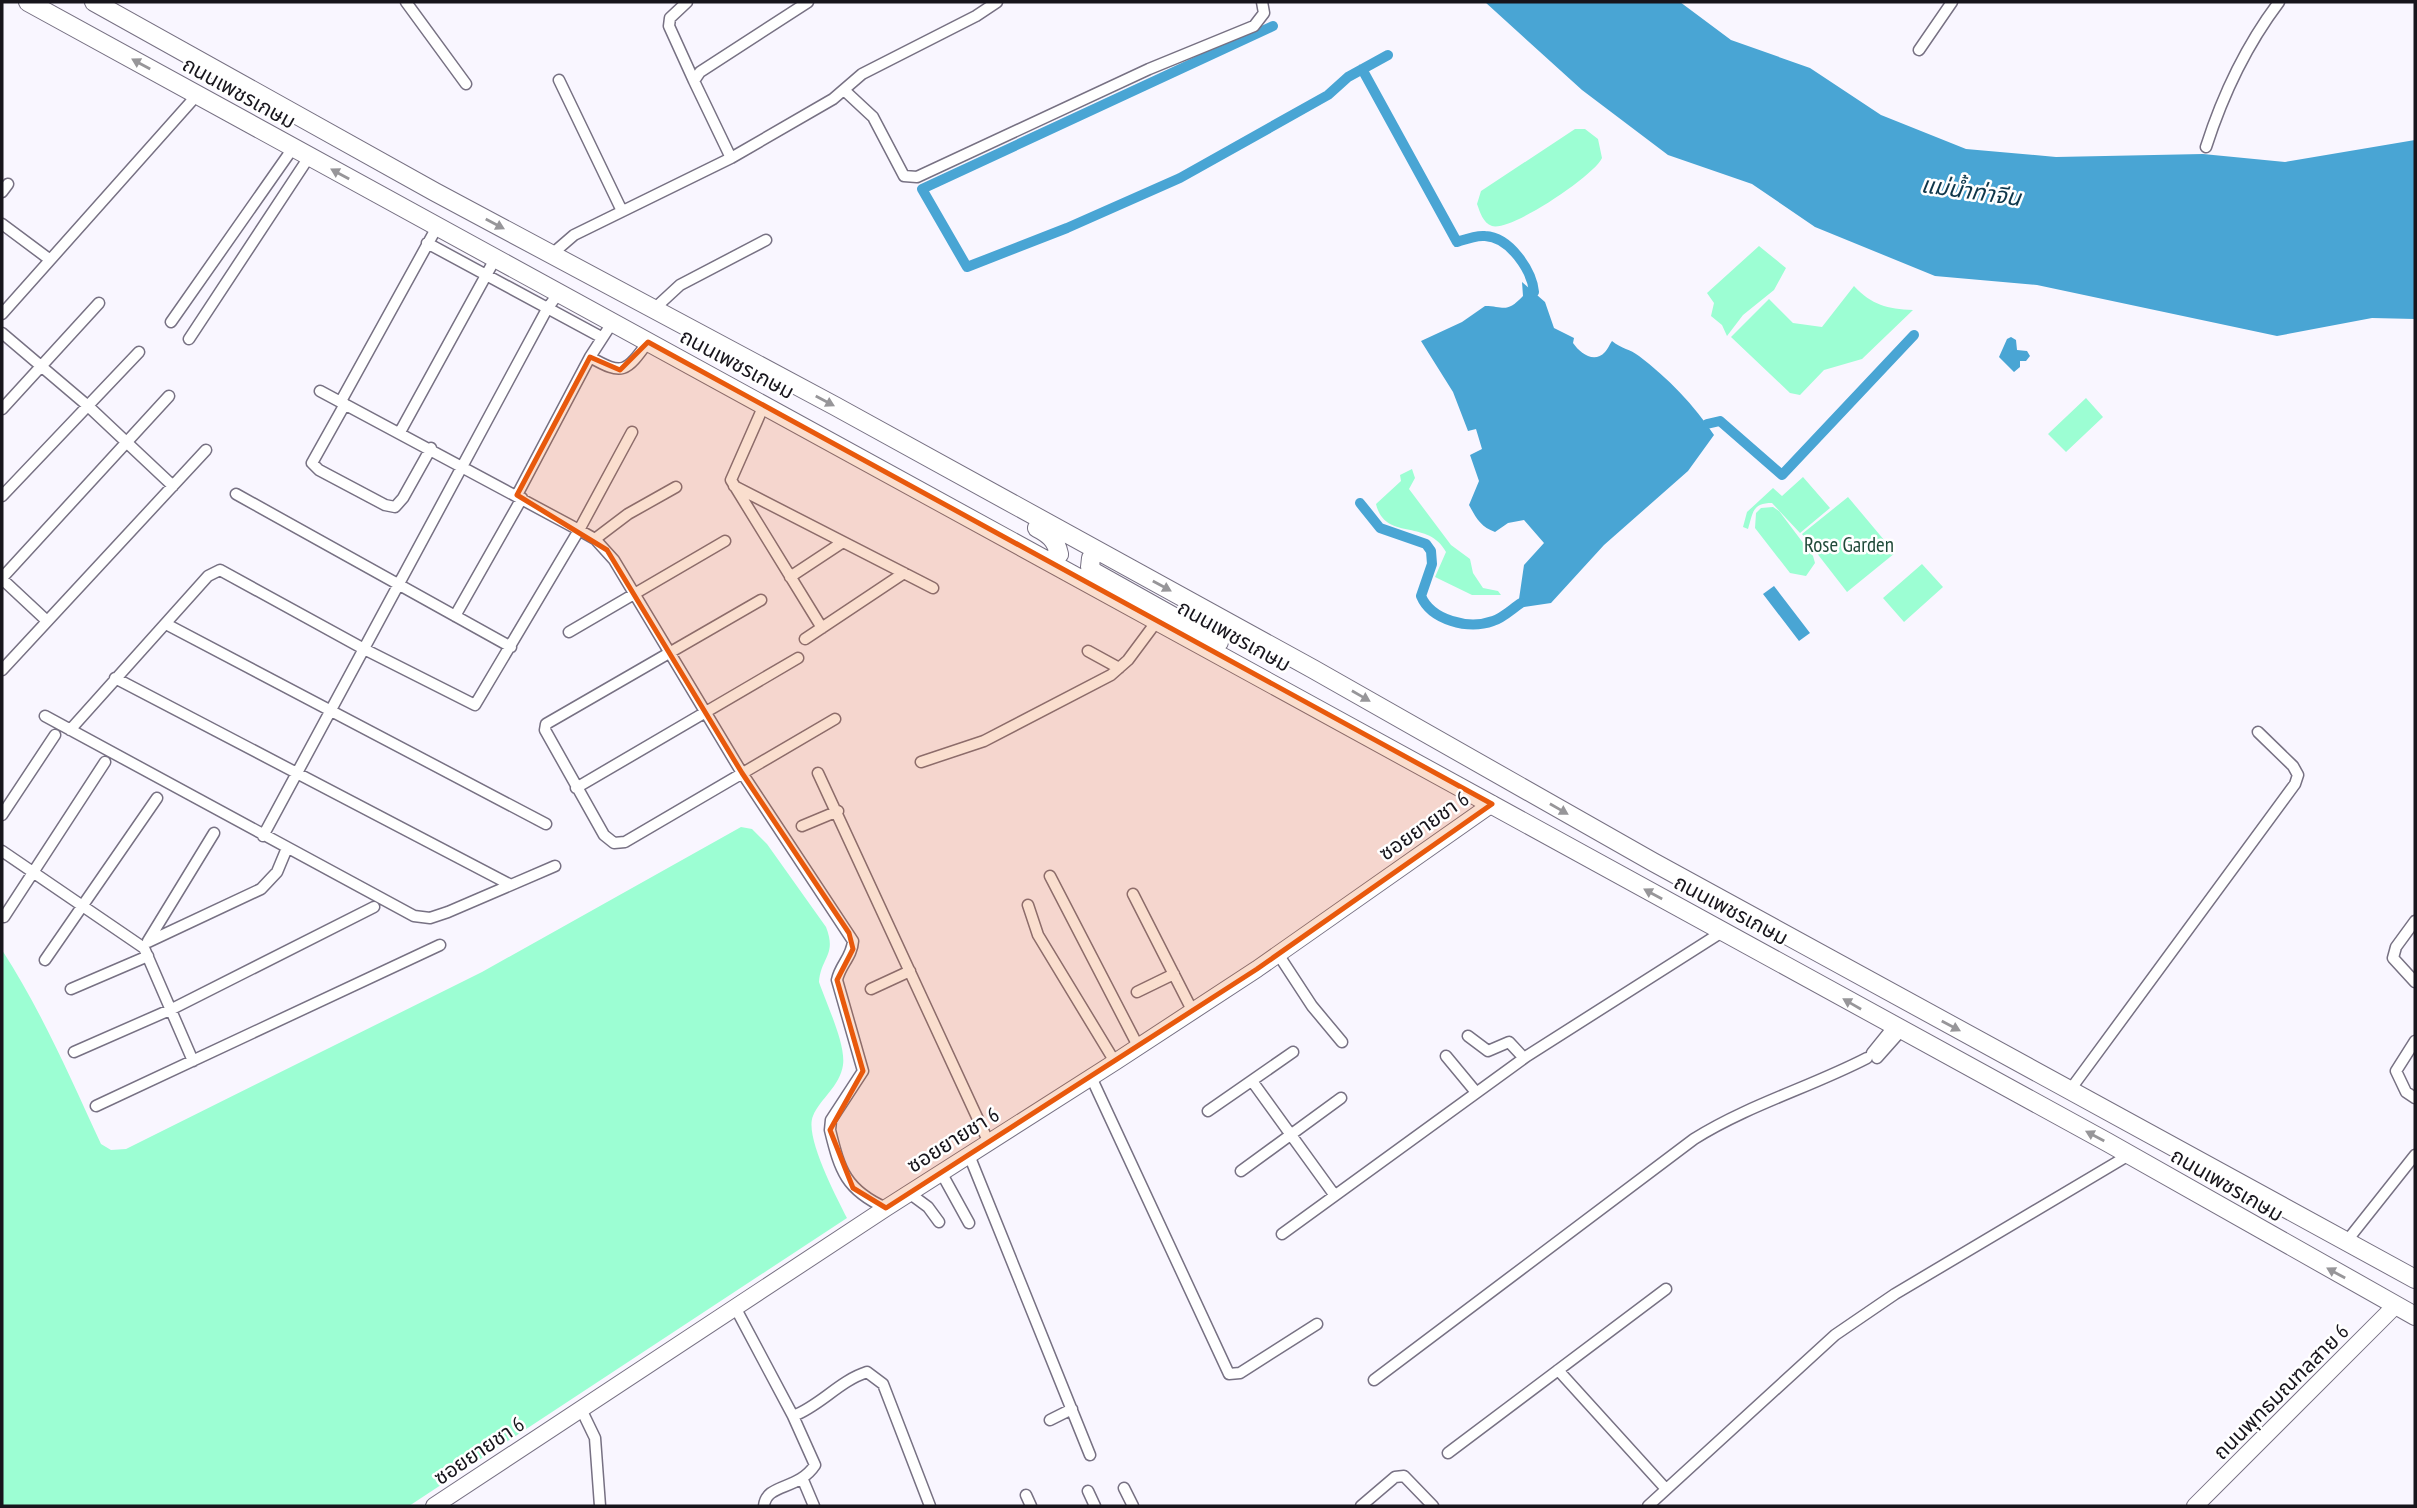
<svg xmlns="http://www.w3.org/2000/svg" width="2417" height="1508" font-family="'PT Sans Narrow','Noto Sans Thai',sans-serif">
	<rect width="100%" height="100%" fill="#f9f6ff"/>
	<path fill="#9cfed3" d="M1575,129h10l13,10 4,19c-8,18 -92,74 -110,68 -9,-3 -12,-14 -15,-22l4,-13z
		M1759,246l27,22 -12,22 -31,25 -16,21 -5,-11 -11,-9 3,-13 -7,-10z
		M1854,286c18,19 33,23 59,24l-51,49 -38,11 -24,25 -10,-2 -59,-56 38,-38 24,24 29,4z
		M2086,398l17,19 -37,35 -18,-18z
		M1412,469l3,9 -6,11 42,56 19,14 3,14 10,15 15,3 3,4h-29l-37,-18 11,-25c-18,-34 -61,-10 -70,-48l25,-23 -1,-6z
		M1803,477l27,31 -30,25 -28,-30c-20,0 -19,10 -24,26l-5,-2 4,-15 26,-24 9,8z
		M1848,497l47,56 -48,39 -45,-58z
		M1773,507l6,4 34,45 2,7 -9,13 -16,-3 -35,-45 1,-15 5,-5z
		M1922,564l21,23 -39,35 -21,-24z
		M741,827l11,2 15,15 59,83c11,28 -5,30 -7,55 7,21 27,62 24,83 -3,21 -23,34 -30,51 -9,20 24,82 34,102l-438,288h-407v-556c40,62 68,127 99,194l10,6 15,-1 356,-177z"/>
	<path fill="#49a5d4" d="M1485,2h195l51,38 79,28 71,47 85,34 90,8 147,-3 82,8 130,-22v179l-43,-1 -95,18 -240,-51 -102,-9 -120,-49 -63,-43 -84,-29 -86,-65z
		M1522,282l23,20 9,26 20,10 -1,5c7,10 21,21 32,9 3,-3 4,-7 7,-11 10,8 18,8 27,15 28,21 56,50 75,79l-26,36 -84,74 -53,58 -27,4 -5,-8 5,-34 20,-22 -20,-23 -16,3 -13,9c-14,-5 -19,-14 -26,-27l10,-24 -9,-26 12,-6 -6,-20 -8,2 -15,-39 -32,-51 41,-19 23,-16c19,0 21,8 38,-10z
		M2011,337l5,3 1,10 10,1 3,5 -4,5h-6v6l-6,5 -15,-15 8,-18z
		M1774,586l36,47 -11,8 -36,-47z"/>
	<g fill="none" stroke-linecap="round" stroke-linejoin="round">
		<path stroke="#49a5d4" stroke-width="10" d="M1273,26l-351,163 45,78 100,-39 113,-50 148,-83 20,-18 40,-22
			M1362,69l95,173c9,-3 19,-7 28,-6 25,1 47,35 49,56
			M1707,424l13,-3 62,54 132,-140
			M1360,503l20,25 46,16 5,7 1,13 -11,32c10,24 47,34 72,25 10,-3 20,-13 28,-18"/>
		<defs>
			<path id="street" d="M406,2l60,82
				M687,2l-17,16 -1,8 25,55
				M1919,50l33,-48
				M559,80l63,131
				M844,90l29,27 31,59 13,1 232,-108 105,-43 10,-13 -2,-11
				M2206,147c17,-53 39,-100 73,-145
				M731,158l-37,-77 6,-9 108,-70
				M2,192l6,-8
				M2,224l47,35
				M427,243l174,94
				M552,254l22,-19 157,-77 102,-59 29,-25 114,-58 21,-14
				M654,309l26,-24 86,-45
				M2,314l195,-219
				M171,322l122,-174
				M2,333l86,73 85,80
				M189,339l120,-182
				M590,357c33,19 36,15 58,-15
				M320,391l259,139 53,-98
				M341,401l96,-174
				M345,404l-33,59 7,7 66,35 10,2 8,-9 28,-50
				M764,405l-33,75 91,148
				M2,409l97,-106
				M400,432l95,-173
				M734,486l199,102
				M676,487l-48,27 -33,25 19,21 128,213 111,168c-1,16 -13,24 -16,39l26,91 -32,49 -1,10c10,41 16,60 56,78
				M236,494l275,153
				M517,495l73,-138 22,-34
				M2,496l137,-144
				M790,577l53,-35
				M2,578l167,-182
				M2,579l45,42
				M761,600l-215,124 -1,6 59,105 10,8 11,-1 210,-123
				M455,616l67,-118
				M166,624l380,200
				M569,632l156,-91
				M805,639l99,-66
				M1088,651l31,17
				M2,670l204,-220
				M115,678l394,206
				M45,716l369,200 16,2 18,-6 107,-46
				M70,730l138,-154 12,-6 144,79 111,56 104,-175 16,9
				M921,762l63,-21 127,-66 17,-15 29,-39
				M818,773l171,370
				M576,788l222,-130
				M2,815l53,-80
				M802,826l36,-15
				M263,836l284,-527 11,-15
				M2,851l142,97 49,113
				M1050,876l88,170
				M1133,894l59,116
				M1028,905l10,30 77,127
				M4,917l101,-155
				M2415,921l-19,26 -3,11 22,24
				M148,941l66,-108
				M148,942l113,-53 16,-17 10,-24
				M1278,954l34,52 30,36
				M45,960l112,-162
				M71,989l77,-33
				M871,989l39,-18
				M1137,992l37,-18
				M1468,1036l20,15 21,-9 15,16
				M2415,1041l-19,30 10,21 9,6
				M74,1052l98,-43 202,-102
				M1872,1053l21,-26
				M1446,1056l29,35
				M1877,1058l24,-27
				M1091,1077l138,297 11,-1 77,-49
				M1252,1081l81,112
				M2070,1090l225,-306 3,-9 -5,-9 -35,-34
				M96,1106l344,-161
				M1208,1111l85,-59
				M969,1155l121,300
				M1241,1171l100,-73
				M942,1174l27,49
				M909,1193l19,14 11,15
				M1282,1234l245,-178 195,-124
				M2346,1242l69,-87
				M735,1307l58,109c27,-10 46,-35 74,-44l16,12 47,122
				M1558,1370l108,119
				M1374,1380l320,-241c54,-34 117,-52 173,-81
				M581,1409l14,29 5,68
				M1050,1420l22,-11
				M1448,1453l218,-164
				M803,1480l11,26
				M1124,1488l9,18
				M1088,1491l7,15
				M1026,1495l5,11
				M764,1506c2,-23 34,-15 51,-41l-22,-49
				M1361,1506l34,-29 9,-1 29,30
				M1648,1506l187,-171 60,-41 234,-139"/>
			<path id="secondary" d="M434,1506l452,-298 229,-146 142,-93 235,-165
				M2195,1506l200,-200"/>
			<path id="primary" d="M28,2l2079,1140 308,174
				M94,2l341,190 400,214 478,263 340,193 762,417
				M1037,528c12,6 19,12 22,26l-10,7
				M1098,551l-7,7 -1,9 4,5 125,70"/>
		</defs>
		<use href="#street" stroke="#777183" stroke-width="13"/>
		<use href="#secondary" stroke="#777183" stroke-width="18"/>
		<use href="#primary" stroke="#777183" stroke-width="20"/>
		<use href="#street" stroke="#fff" stroke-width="10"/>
		<use href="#secondary" stroke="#fff" stroke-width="16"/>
		<use href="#primary" stroke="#fff" stroke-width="18"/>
	</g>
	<defs><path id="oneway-solid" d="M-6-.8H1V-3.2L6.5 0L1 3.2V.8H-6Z" transform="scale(1.75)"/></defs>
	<g fill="#979699">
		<use href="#oneway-solid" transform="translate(141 64) rotate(-151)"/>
		<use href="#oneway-solid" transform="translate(340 174) rotate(-151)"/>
		<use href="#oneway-solid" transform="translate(495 224) rotate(28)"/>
		<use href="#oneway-solid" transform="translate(825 401) rotate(28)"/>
		<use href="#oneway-solid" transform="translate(1162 586) rotate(29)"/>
		<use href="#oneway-solid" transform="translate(1361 696) rotate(30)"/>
		<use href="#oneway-solid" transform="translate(1559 809) rotate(30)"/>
		<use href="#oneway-solid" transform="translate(1653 894) rotate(-151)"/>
		<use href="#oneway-solid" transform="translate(1852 1004) rotate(-150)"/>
		<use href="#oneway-solid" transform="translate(1951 1026) rotate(28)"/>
		<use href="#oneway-solid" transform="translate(2095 1136) rotate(-152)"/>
		<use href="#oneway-solid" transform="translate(2336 1273) rotate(-151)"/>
	</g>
	<path fill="#e8590c" fill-opacity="0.2" stroke="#e8590c" stroke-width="5" stroke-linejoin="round" d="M648,342l844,462 -235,165 -371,239 -33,-20 -23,-58 33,-59 -26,-91 16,-31 -4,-16 -107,-160 -135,-223 -90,-55 73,-138 30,13z"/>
	<g text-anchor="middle" stroke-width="5" stroke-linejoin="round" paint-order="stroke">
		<g font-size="21" fill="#17151c" stroke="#fff">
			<text transform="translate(239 93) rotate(29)" y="7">ถนนเพชรเกษม</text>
			<text transform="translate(737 364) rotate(28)" y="7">ถนนเพชรเกษม</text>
			<text transform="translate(1234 636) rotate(29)" y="7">ถนนเพชรเกษม</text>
			<text transform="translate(1424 826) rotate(-35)" y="7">ซอยยายชา 6</text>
			<text transform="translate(1731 910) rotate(28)" y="7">ถนนเพชรเกษม</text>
			<text transform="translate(953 1140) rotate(-32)" y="7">ซอยยายชา 6</text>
			<text transform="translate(2227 1185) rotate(30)" y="7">ถนนเพชรเกษม</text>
			<text transform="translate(2281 1392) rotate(-45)" y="7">ถนนพุทธมณฑลสาย 6</text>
			<text transform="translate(479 1451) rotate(-34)" y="7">ซอยยายชา 6</text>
		</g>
		<g font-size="21" fill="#214b3a" stroke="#fff">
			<text x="1849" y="552">Rose Garden</text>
		</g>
		<g font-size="23" font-style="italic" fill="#0d364a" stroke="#fff">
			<text transform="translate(1971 191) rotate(8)" y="8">แม่น้ำท่าจีน</text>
		</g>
	</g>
	<rect width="2417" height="1508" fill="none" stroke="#17151c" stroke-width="7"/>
</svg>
